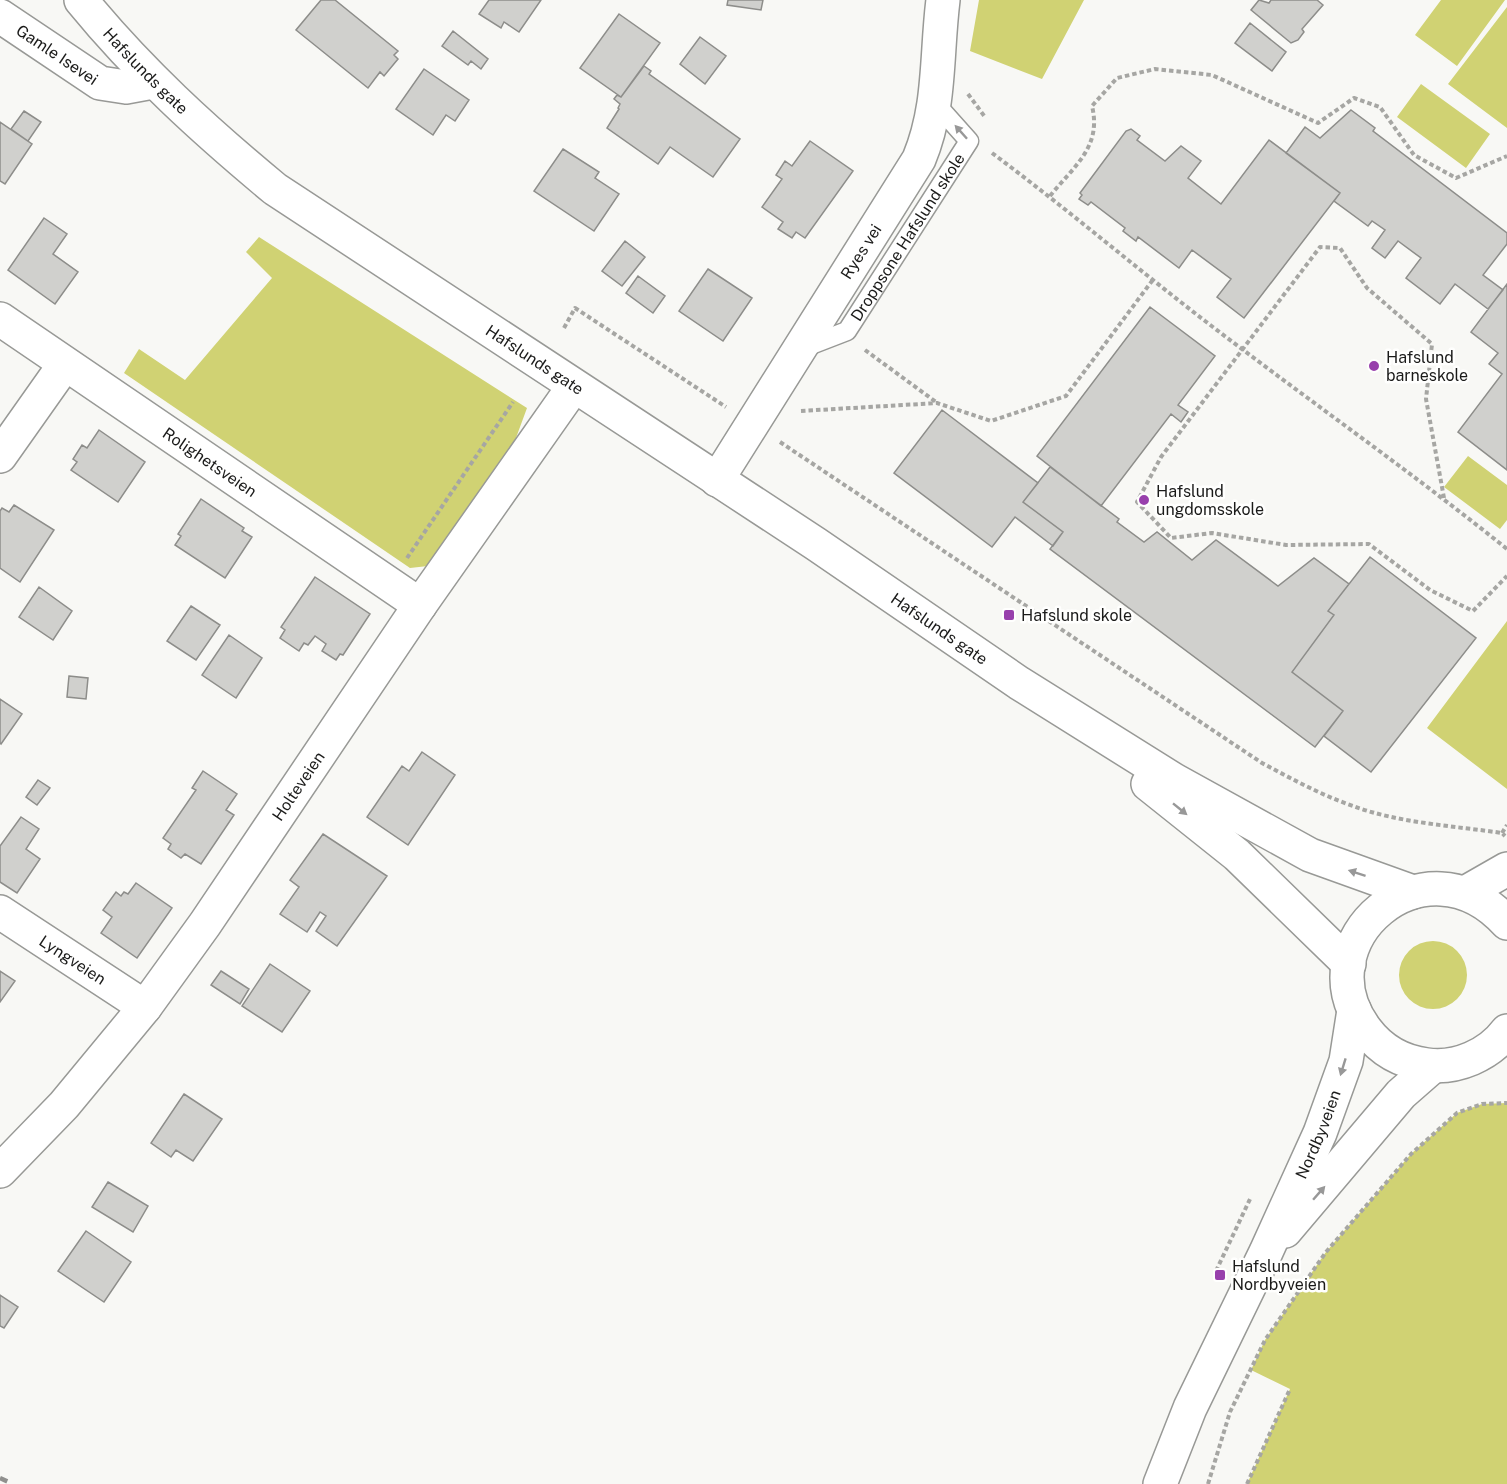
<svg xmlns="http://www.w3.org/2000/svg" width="1507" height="1484" font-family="'Public Sans',sans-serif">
	<rect width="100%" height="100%" fill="#f8f8f5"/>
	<path fill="#d0d273" d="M979,0h105l-42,79 -72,-28z
		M1441,0h64l-48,66 -42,-31z
		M1507,7v121l-59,-44z
		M1421,84l69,50 -24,34 -69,-51z
		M259,237l268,171 -14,38 -85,120 -18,2 -286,-195 15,-24 46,31 87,-102 -26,-26z
		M1468,456l39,29v35l-7,9 -56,-42z
		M1507,621v168l-80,-61z
		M1399 975a34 34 0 1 1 68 0a34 34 0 1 1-68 0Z
		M1507,1103v381h-260l43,-95 -39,-19 14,-30 61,-88 85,-98 46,-41 25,-9z"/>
	<path fill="#d0d0cd" stroke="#8d8d8a" stroke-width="1.5" d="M321,0h14l63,51 -4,4 4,4 -14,17 -4,-4 -12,16 -72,-58z
		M489,0h52l-22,32 -15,-10 -3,6 -22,-14z
		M728,0h35l-2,10 -34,-5z
		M1259,0l10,3 2,-3h46l6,5 -21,24 2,3 -6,8 -7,3 -40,-33z
		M619,14l41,29 -39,54 -41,-29z
		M1250,23l36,29 -14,19 -37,-28z
		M453,31l35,28 -7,10 -10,-8 -3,4 -26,-19z
		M700,37l26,19 -21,28 -25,-20z
		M644,66l7,5 -2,3 91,65 -27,38 -43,-30 -12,17 -51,-36 12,-19 -1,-1 2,-4 -6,-5 3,-4 4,2z
		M424,69l45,31 -14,21 -9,-6 -13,20 -37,-26z
		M1351,110l24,18 -2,3 134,102v11l-24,31 20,15 -15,19 -33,-25 -15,20 -34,-26 15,-20 -23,-17 -13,17 -13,-10 13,-18 -13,-9 -4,5 -34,-25 6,-8 -54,-40 19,-26 15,11z
		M24,111l17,11 -13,19 -17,-12z
		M0,122l32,22 -27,40 -5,-3z
		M1131,129l9,7 -3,4 28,21 16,-15 20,15 -13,17 33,26 48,-64 71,53 -96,125 -27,-21 14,-18 -39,-29 -13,18 -41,-31 -2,4 -13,-10 2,-3 -34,-26 -3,3 -9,-6 3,-4 -2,-2 46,-62z
		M810,141l43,30 -48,67 -9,-6 -4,6 -14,-9 5,-7 -21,-15 20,-28 -6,-4 9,-14 7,5z
		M563,149l36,23 -4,6 24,16 -25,37 -60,-40z
		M44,218l23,16 -14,20 25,18 -23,32 -47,-34z
		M625,241l20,16 -23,29 -20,-15z
		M708,269l44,29 -29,43 -44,-30z
		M638,276l27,20 -12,17 -27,-20z
		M1507,284v186l-49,-38 44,-58 -13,-10 9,-11 -27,-21z
		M1150,307l65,49 -37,49 10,7 -7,10 -10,-8 -70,92 -64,-50z
		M942,410l96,73 -15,19 40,30 -10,14 -38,-29 -23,30 -98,-74z
		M99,430l46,32 -27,40 -47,-32 6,-8 -4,-3 9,-14 5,3z
		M1050,467l69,52 -2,3 27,20 13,-10 35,28 24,-20 62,46 36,-28 35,26 -21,27 6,4 -42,57 51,39 -28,36 -265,-198 13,-17 -40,-30z
		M201,499l43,29 -2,3 10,6 -27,41 -50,-33 6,-9 -3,-2z
		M14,505l40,25 -34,52 -20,-14v-57l2,-3 7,4z
		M1370,557l106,81 -105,134 -47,-36 19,-25 -51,-39 42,-57 -6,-4z
		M315,577l55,37 -27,41 -3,-1 -4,6 -14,-9 4,-7 -11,-8 -7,9 -4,-2 -5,8 -19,-13 5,-8 -4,-3z
		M39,587l33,24 -19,29 -34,-23z
		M191,606l29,19 -24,35 -29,-19z
		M229,635l33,23 -26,40 -34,-23z
		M69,676l19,2 -2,21 -19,-2z
		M0,699l22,15 -21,30 -1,-1z
		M422,752l33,23 -47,70 -41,-28 35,-51 7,5z
		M203,771l34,23 -11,16 8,5 -33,49 -16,-10 -4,4 -13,-9 3,-5 -8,-6 33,-48 -4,-2z
		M38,780l12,8 -13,17 -11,-8z
		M21,817l18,12 -13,20 14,10 -23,34 -17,-11v-36z
		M323,834l64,42 -50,70 -21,-15 10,-15 -6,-4 -13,20 -27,-18 19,-27 -9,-7z
		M136,883l36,25 -35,50 -36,-25 11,-16 -9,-7 13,-18 5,4 3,-4 4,2z
		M270,964l40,27 -28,41 -40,-26z
		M0,971l15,10 -15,21z
		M221,971l28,18 -9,15 -29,-19z
		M184,1094l38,25 -29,42 -17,-11 -5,7 -20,-14z
		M108,1182l40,24 -15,26 -41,-25z
		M86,1231l45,31 -27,40 -46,-31z
		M0,1295l18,12 -14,21 -4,-2z"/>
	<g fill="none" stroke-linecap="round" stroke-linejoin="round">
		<defs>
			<g id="lane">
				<path id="s1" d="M803,348l44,-17 122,-190 -33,-37"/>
			</g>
			<g id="street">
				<path id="s2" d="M0,16l100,67 26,4 27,-5"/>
				<path id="s3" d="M0,319l420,286"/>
				<path d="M0,456l65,-92"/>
				<path id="s4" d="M717,480l202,-321c22,-53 17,-103 24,-159"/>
				<path d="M1465,893l42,-24"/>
				<path id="s5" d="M0,912l145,95"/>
				<path id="s6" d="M0,1171l64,-66 81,-98 60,-83 215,-319 154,-219"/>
			</g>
			<g id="primary">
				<path d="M1285,1231l116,-137 32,-28"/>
				<path id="s7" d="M1160,1484l30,-76 76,-156 54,-119 26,-72 8,-51"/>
			</g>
			<g id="highway">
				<path id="s8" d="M81,0c58,71 124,131 194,189l541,355 203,139 155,97 136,75 103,37"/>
				<path d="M1148,784l89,71 112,109"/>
				<path d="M1507,923c-82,-91 -208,19 -141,107 15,20 36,32 61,35 30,4 62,-10 80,-34"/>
			</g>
		</defs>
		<use href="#lane" stroke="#989996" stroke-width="21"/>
		<use href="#street" stroke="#989996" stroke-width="36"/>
		<use href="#primary" stroke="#989996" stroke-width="36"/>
		<use href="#highway" stroke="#989996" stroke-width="36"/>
		<path stroke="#a6a6a3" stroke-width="4" stroke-dasharray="4.5 3" stroke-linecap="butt" d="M968,94l17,23
			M992,153c74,55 144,115 217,171 99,76 201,147 298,225
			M1050,196c24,-30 52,-49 42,-90l25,-28 38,-9 57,6 106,48 36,-25 26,9 34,48 42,23 51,-22
			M564,328l11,-20 151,99
			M865,350l71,52
			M801,411l136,-8 54,18 75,-25 86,-115
			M780,442l482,321c30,16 59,32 91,43 45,17 102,20 149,27l3,3
			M1444,498l-18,-99 6,-55 -65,-56 -27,-40 -20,-1 -159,210 -24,45 34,36 41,-5 74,12 83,-1 61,46 43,21 34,-35
			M407,558l106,-156
			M1502,833l5,-8
			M1216,1271l35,-74
			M1208,1484l22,-72 35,-72 61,-88 85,-98 46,-41 25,-9 25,-1
			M1247,1484l43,-95"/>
		<use href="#lane" stroke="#fff" stroke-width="18"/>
		<use href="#street" stroke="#fff" stroke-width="33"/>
		<use href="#primary" stroke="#fff" stroke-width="33"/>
		<use href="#highway" stroke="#fff" stroke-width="33"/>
		<path stroke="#90908e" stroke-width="4.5" stroke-dasharray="8 8" stroke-linecap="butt" d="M0,1478l13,6"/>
	</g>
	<defs><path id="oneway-solid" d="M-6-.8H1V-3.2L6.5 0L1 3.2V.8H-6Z" transform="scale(1.5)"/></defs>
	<g fill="#989898">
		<use href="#oneway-solid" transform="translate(961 132) rotate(-132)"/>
		<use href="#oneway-solid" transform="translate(1180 809) rotate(39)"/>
		<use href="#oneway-solid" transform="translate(1357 873) rotate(-162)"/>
		<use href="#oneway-solid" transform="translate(1343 1067) rotate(107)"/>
		<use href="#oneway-solid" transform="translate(1319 1193) rotate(-49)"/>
	</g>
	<g fill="#9840ac" stroke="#fffffe" stroke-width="2">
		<circle cx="1374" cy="366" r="6"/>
		<circle cx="1144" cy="500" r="6"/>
		<rect x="1003" y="609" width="12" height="12" rx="3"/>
		<rect x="1214" y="1269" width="12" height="12" rx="3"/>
	</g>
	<g text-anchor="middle" stroke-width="5" stroke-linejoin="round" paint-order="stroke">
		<g font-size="16" fill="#1b1b1a" stroke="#fffffe">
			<text dy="6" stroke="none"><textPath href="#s2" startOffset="69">Gamle Isevei</textPath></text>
			<text dy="6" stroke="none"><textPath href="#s8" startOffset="96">Hafslunds gate</textPath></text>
			<text dy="6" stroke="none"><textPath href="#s1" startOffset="159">Droppsone Hafslund skole</textPath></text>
			<text dy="6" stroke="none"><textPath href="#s4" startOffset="270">Ryes vei</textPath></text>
			<text dy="6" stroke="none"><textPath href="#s8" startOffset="582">Hafslunds gate</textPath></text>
			<text dy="6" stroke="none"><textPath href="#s3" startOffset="254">Rolighetsveien</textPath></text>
			<text dy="6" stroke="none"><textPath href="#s8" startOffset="1068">Hafslunds gate</textPath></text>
			<text dy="6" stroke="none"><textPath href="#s6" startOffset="488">Holteveien</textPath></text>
			<text dy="6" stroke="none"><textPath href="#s5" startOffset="87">Lyngveien</textPath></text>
			<text dy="6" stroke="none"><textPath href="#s7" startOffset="384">Nordbyveien</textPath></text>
		</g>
		<g font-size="16" fill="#1b1b1a" stroke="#fffffe" text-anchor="start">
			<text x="1386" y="363">Hafslund<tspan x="1386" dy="18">barneskole</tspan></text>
			<text x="1156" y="497">Hafslund<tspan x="1156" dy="18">ungdomsskole</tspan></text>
			<text x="1021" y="621">Hafslund skole</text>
			<text x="1232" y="1272">Hafslund<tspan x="1232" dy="18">Nordbyveien</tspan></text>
		</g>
	</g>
</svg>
